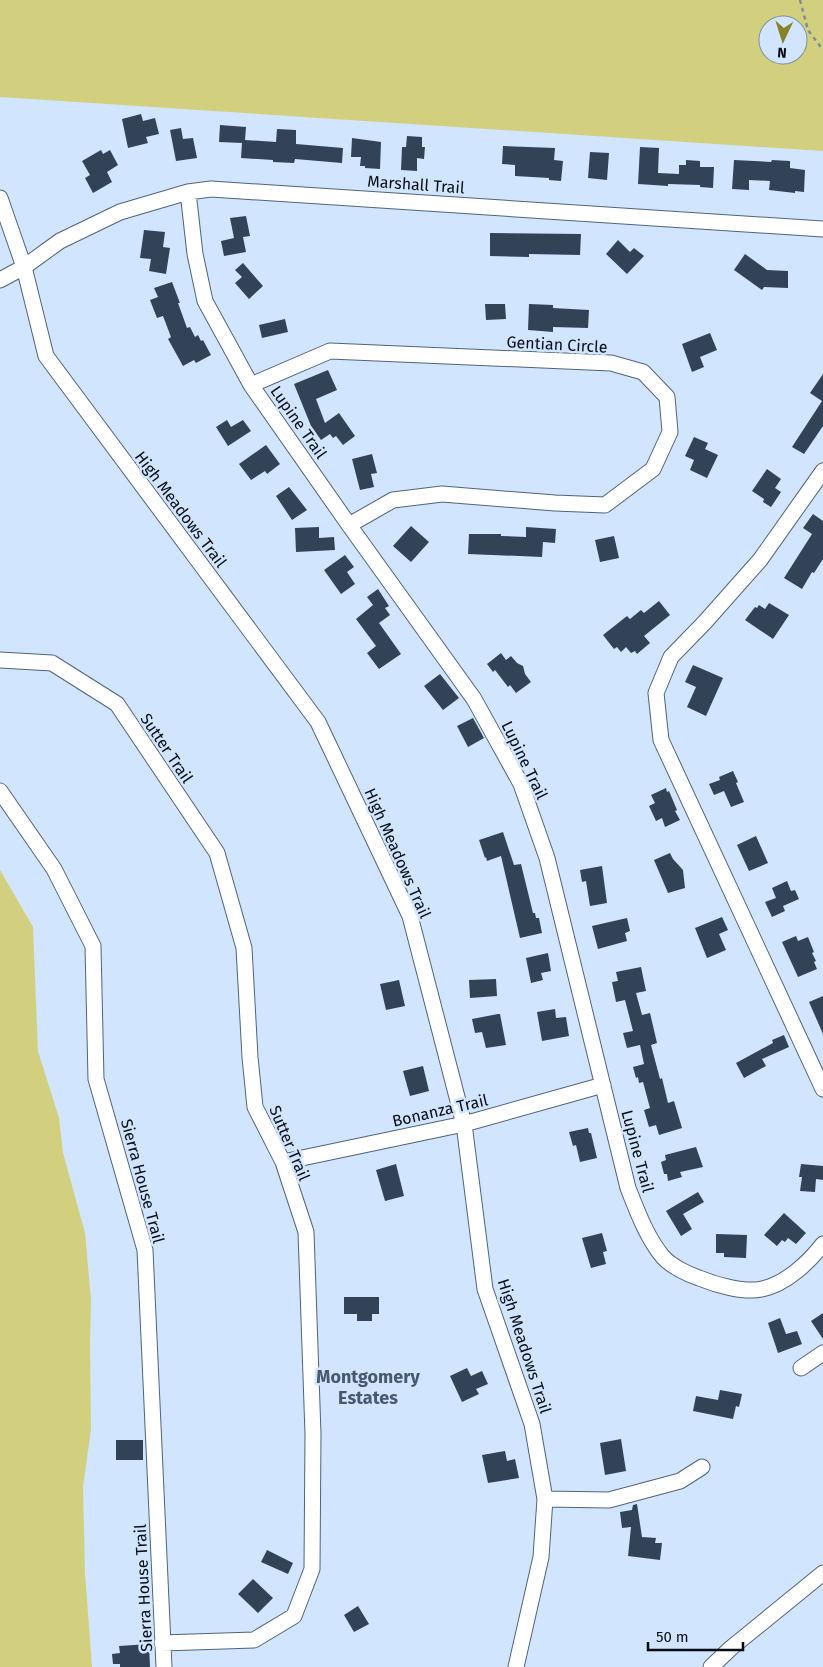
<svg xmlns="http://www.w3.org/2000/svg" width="823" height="1667" font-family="'Fira Sans',sans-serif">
	<rect width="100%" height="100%" fill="#d1e5fe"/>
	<path fill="#d2cf7e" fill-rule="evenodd" d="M0,0h823v151l-823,-54zM768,25h30v30h-30z
		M0,870l33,57 5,124 21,67 4,35 22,80 6,67 -1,47 1,82 -8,58 2,86 7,94h-92z"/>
	<path fill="#334357" d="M141,114l2,7 12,-3 4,16 -13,3 2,6 -20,5 -6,-29z
		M220,125l26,2 -1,13 31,2 1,-13 19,1v14l47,4 -1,15 -47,-4 -1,4 -21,-1v-2l-32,-2 1,-15 -23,-1z
		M181,128l2,11 10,-1 4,20 -21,3 -6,-31z
		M407,136l15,1v10h3l-1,12 -7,-1v13l-16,-1 1,-23h4z
		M352,138l29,4 -1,27 -15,-1v-2h-5l1,-9h-10z
		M503,146l52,2 -1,12 9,1 -2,20 -12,-1v-2l-34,-2v-11l-13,-1z
		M640,147l19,1 -1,25 21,1v-9h7v-5l14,1v6h14l-1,21 -13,-1v-2l-32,-1v2l-30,-2z
		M101,150l2,4 7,-4 8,15 -11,7 5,10 -19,11 -8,-15 5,-3 -8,-14z
		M590,152l19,1 -2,27 -19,-2z
		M734,160l37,2 1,-2 18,1v7l15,2 -1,22 -9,-1v2l-26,-3 1,-9 -21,-1v10l-17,-1z
		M246,216l4,20 -7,1 3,15 -22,4 -3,-15 13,-3 -4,-20z
		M144,230l21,2 -2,15 7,1 -4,26 -17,-3 2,-12 -11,-1z
		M490,233l91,1 -1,21 -51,-1v3l-39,-1z
		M618,240l12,12 4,-4 10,8 -17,18 -21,-20z
		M745,254l22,16 21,1v17l-24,-1 -2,3 -28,-20z
		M243,263l20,23 -14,13 -14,-16 7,-6 -7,-7z
		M172,282l8,21h-2l9,25 3,-1 5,10 3,-2 3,6 2,-1 8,15 -15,8 -2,-3 -11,6 -15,-27 3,-2 -8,-21 -6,2 -7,-18 8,-3 -4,-9z
		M485,304h20l1,15 -20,1z
		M529,304l24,1v3l36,2 -1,18 -35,-1v5l-25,-2z
		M285,319l3,13 -26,6 -3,-13z
		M710,333l7,17 -17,7 4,10 -12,5 -10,-28z
		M328,370l9,20 -21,9 9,24 14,-10 16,23 -12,9 -7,-9 -3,2 -3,-4 -9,6 -10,-14 -17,-42z
		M823,374v52l-19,28 -12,-7 30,-46 -12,-8z
		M227,420l4,7 12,-7 8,11 -23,15 -12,-19z
		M694,437l14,6 -3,6 13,6 -11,23 -17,-8 4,-10 -9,-4z
		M266,445l14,19 -13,10 -2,-3 -14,9 -12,-16z
		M372,454l5,19 -6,1 3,13 -14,3 -8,-31z
		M767,469l14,10 -6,9 6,4 -10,15 -8,-5 1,-3 -12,-8z
		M289,487l18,23 -15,10 -16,-24z
		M813,514l10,7v38l-9,14 -2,-1 -10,17 -18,-11 28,-44 -9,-6z
		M411,526l18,16 -18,20 -18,-16z
		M319,527v11l15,-1 1,13 -39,2 -1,-24z
		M526,527l30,2 -1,14 -12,-1 -1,15 -74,-3 1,-20h32v2l25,1z
		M614,536l5,22 -19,4 -5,-22z
		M345,555l9,12 -7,5 8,12 -14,10 -17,-24z
		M378,589l11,17 -4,2 5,7 -11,8 22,31 -22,15 -12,-16 9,-7 -20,-27 17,-14 -6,-8z
		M659,601l11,14 -26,21 6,7 -13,11 -2,-3 -4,2 -5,-6 -5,5 -4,-5 -3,2 -11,-14 24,-19 3,3 11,-9 3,3z
		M769,603l20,12 -16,24 -28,-19 10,-13 2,1 2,-3 6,4z
		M501,653l5,7 5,-4 6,7 6,3 2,8 6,8 -15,11 -6,-8 -2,2 -13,-17 -2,2 -6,-8z
		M693,665l30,13 -17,38 -19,-9 9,-20 -11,-5z
		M440,674l19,24 -16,12 -19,-24z
		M473,718l11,20 -16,9 -11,-21z
		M733,771l5,11 -2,1 8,19 -13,5 -7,-16 -10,4 -5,-11 11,-4 -1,-3z
		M666,788l1,4 2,-1 8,19 -2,1 5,9 -15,7 -3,-9 -6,3 -7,-15 6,-3 -4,-8z
		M503,832l11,33 7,-1 12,49h2l1,5h3l3,15 -22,5 -19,-82 -14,5 -1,-4 -1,1 -6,-18z
		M756,836l12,27 -19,8 -12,-26z
		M670,853l3,6 10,11 2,18 -17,5 -14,-33z
		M602,866l5,37 -17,3 -4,-25 -4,1 -2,-12z
		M787,881l4,10 4,-1 4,9 -16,7 2,5 -13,6 -7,-15 11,-4 -4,-10z
		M722,917l6,13 -9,4 7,16 -19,8 -12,-30z
		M627,918l3,13 -5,2 2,8 -29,8 -6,-23z
		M796,936l2,5 10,-4 6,15 -2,1 4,8 -2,1 3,7 -19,8 -16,-35z
		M548,953l3,18 -10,2 2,7 -12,3 -5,-25z
		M641,967l5,24 -10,2 6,22 8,-2 7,30 -6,2 9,34 2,-1 6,25 6,-2 8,27 -23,7 -3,-10 -7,2 -5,-17 6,-2 -7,-26 -4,1 -1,-6 -2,1 -3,-11 11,-3 -4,-19 -13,3 -4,-15 10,-2 -8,-31 -9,2 -4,-20 6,-1 -2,-9z
		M496,979l1,17 -27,2 -1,-18z
		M399,980l6,26 -19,4 -6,-26z
		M823,996v38l-14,-32z
		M555,1009l1,9 10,-1 3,19 -27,5 -5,-29z
		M498,1014h2l6,31 -20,3 -4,-16 -7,1 -3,-14z
		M784,1035l5,12 -27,12 4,7 -22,12 -8,-15 37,-20 -1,-3z
		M423,1066l6,25 -19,5 -7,-25z
		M588,1128l1,5h2l6,25 -17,4 -4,-17 -3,1 -4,-14z
		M696,1147l7,20 -23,5 2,5 -14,4 -1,-7h-3l-3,-12 5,-2 -1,-5z
		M396,1164l8,32 -19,5 -9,-31z
		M801,1164l22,2v14l-7,-1 -1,13 -15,-1 2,-14h-3z
		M698,1192l6,10 -21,12 9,15 -11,7 -15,-25z
		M784,1213l22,20 -10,11 -8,-6 -3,4 -3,-2 -5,6 -13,-11z
		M602,1233l5,18 -4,1 3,12 -15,4 -9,-30z
		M716,1234l31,1 -1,23 -22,-1v-4h-8z
		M344,1297h35v17h-7v7h-15v-7h-13z
		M823,1313v26l-12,-18z
		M780,1318l6,16 11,-3 5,13 -24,9 -10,-30z
		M467,1368l4,8 11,-5 6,13 -12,5 3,5 -17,8 -12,-26z
		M720,1390l22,4 -3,13 -3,-1 -3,13 -40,-8 3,-15 22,4z
		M621,1439l5,32 -21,4 -5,-32z
		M116,1440h27v20h-27z
		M505,1451l2,10 8,-2 4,19 -31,5 -6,-28z
		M637,1504l5,33 14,1 -1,5h7l-2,17 -32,-4 3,-29 -9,1 -2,-16 12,-2 1,-5z
		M267,1550l26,13 -5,11 -27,-12z
		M253,1579l20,19 -15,15 -20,-19z
		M358,1606l11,18 -15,8 -10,-17z
		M149,1644l1,23h-30v-3h-7l-1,-10 8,-1 -1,-7z"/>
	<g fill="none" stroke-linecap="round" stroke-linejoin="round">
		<defs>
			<path id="minor" d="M188,192l7,62 10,47 46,84 98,140 125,174 47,85 26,74 81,330c9,23 19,50 35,69 8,9 24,17 36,21 17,7 45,15 63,11 24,-5 47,-27 61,-45
				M0,198l24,69 22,89 272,366 92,194 54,208 21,165 47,135 13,75 -4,58 -25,110
				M0,280l24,-13 36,-26 60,-29 68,-20 23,-3 612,40
				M251,385l79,-34 281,12 32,9 24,25 3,35 -17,37 -48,36 -50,-2 -113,-9 -49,6 -44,25
				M823,471l-63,89 -55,62 -34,35 -15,36 5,47 162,349
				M0,660l52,3 65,41 100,149 27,95 6,109 5,50 28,55 23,70 7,202 -1,135 -18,47 -40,24 -92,3
				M0,791l54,78 39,77 3,133 49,171 19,417
				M283,1162l181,-38 139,-39
				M801,1368l22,-15
				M545,1499l64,1 71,-19 22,-14
				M711,1667l20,-19 92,-75"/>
		</defs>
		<use href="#minor" stroke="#516378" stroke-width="17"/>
		<path stroke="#7f8d9f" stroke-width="2.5" stroke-dasharray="4 4" stroke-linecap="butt" d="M800,0l8,30 15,20"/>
		<use href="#minor" stroke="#fff" stroke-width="15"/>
	</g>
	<g text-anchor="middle" stroke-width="5" stroke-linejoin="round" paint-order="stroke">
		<g font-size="16" fill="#060c14" stroke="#d1e5fe">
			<text transform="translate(416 184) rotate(4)" y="6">Marshall Trail</text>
			<text transform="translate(557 344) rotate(3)" y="6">Gentian Circle</text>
			<text transform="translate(299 422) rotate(55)" y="6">Lupine Trail</text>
			<text transform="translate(181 509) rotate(53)" y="6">High Meadows Trail</text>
			<text transform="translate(167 748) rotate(56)" y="6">Sutter Trail</text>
			<text transform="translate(525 760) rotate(64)" y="6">Lupine Trail</text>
			<text transform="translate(398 853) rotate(66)" y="6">High Meadows Trail</text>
			<text transform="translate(440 1110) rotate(-13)" y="6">Bonanza Trail</text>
			<text transform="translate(290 1143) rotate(67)" y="6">Sutter Trail</text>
			<text transform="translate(638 1151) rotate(75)" y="6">Lupine Trail</text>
			<text transform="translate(143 1181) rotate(75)" y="6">Sierra House Trail</text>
			<text transform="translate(525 1346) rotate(72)" y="6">High Meadows Trail</text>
			<text transform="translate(143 1588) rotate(-93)" y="6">Sierra House Trail</text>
		</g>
		<g font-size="18" font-weight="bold" fill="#48596e" stroke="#d1e5fe">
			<text x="368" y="1383">Montgomery<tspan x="368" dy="21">Estates</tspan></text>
		</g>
	</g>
	<g transform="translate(783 40) rotate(184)"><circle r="24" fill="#d1e5fe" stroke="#808ea0"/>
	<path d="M0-4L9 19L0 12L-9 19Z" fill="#87822a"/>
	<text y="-8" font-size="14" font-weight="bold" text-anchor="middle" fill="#060c14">N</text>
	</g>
	<path d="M648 1642v8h95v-8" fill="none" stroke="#060c14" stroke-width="2.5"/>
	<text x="656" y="1642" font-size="15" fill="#060c14" stroke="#d1e5fe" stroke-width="4" paint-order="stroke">50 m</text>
</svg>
